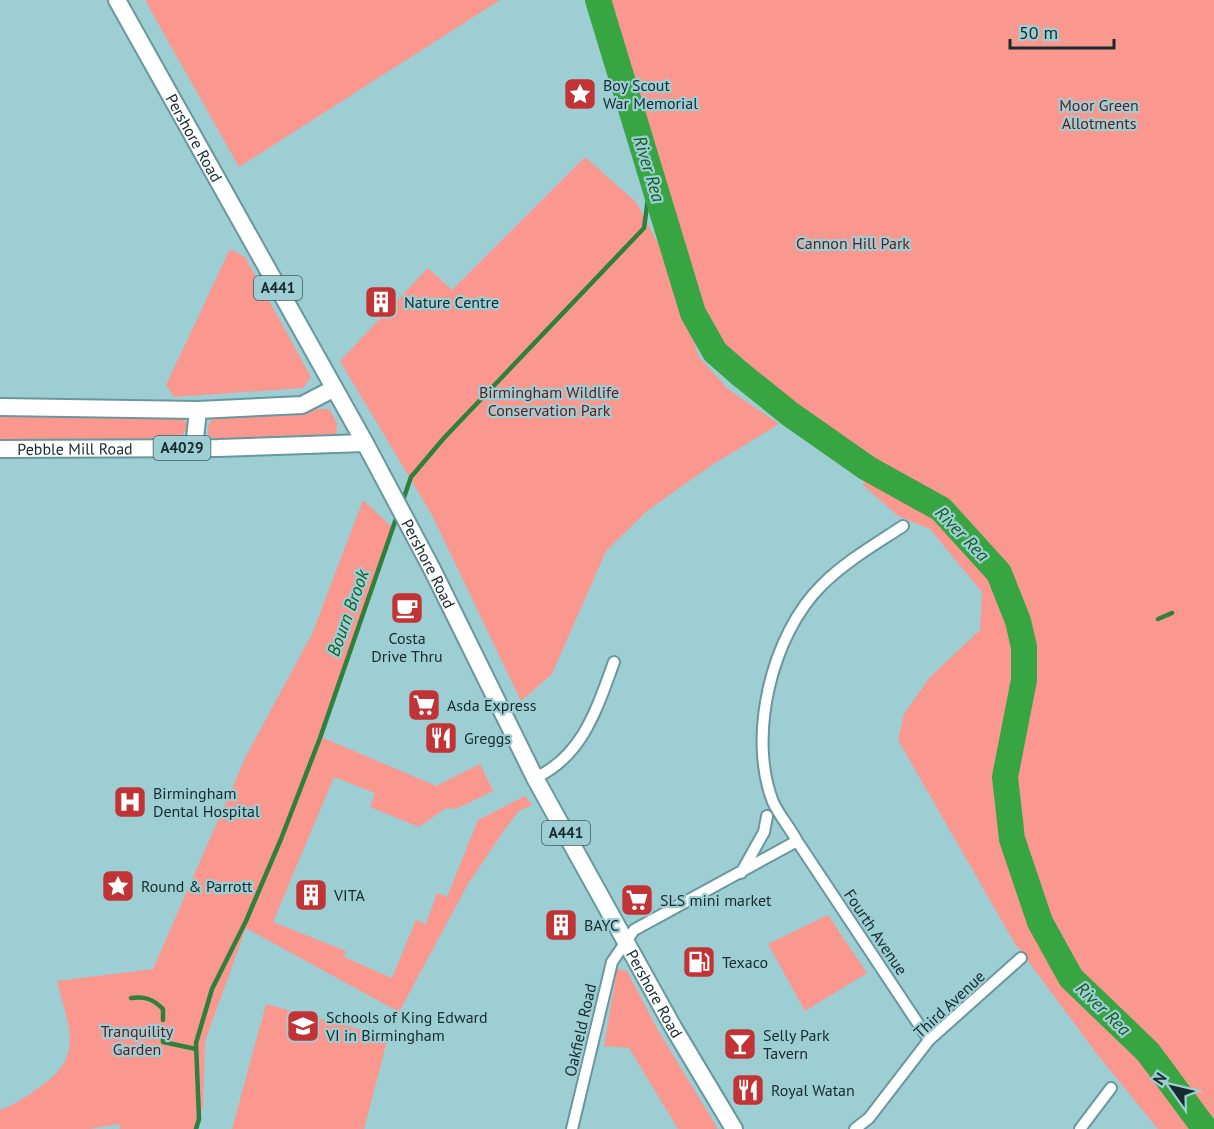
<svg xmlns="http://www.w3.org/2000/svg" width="1214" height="1129" font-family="'PT Sans',sans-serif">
	<rect width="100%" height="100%" fill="#9dced4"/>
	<path fill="#fa9890" d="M145,0h355l-261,167z
		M608,0h606v1129h-56l-61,-75 -83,-112 -116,-202 6,-26 26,-37 50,-47 2,-38 -52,-63 -32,-13 -35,-31 7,-25 -131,-91 -20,-26 -16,-39z
		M585,157l51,45 34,64 29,91 29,32 51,35 -70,43 -62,44 -41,40 -54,123 -31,27 -89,-186 -92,-154 88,-93 24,22z
		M230,249l15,8 66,120 -8,11 -129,9 -8,-12z
		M310,409h19l8,14 -1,14 -115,6 -13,-8v-9l6,-10z
		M0,416l182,1 6,9 -6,10 -8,6h-174z
		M363,500l31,29 -73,208 115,49 44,-22 13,27 -37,18 -10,-1 -27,19 -49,-20 5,-14 -41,-16 -61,145 73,29 -2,6 48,21 24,-58 10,4 11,-31 10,4 31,-77 47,-24 7,9 -13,6 -14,18 -37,55 -69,128 -153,-84 -41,113 -2,65 -8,23h-75l-1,-5 -29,5h-90v-19c15,-5 27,-14 40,-23 46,-32 28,-60 17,-106l96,-12 93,-213 66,-122z
		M828,915l39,58 -62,38 -37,-67z
		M617,969l10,2 32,61 59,97h-40l-49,-81 -25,-2z
		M266,1004l122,33 -24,92h-132z"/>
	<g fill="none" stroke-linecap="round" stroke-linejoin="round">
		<path stroke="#2e803c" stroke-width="4.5" d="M402,503l9,-26 33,-39 200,-210 7,-51
			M1158,619l14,-6
			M131,998c14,-2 22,1 32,11v11
			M163,1029v13l33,7
			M196,1129l3,-10 -3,-76 16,-54 34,-68 35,-82 39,-101 78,-225"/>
		<path stroke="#38a543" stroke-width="26" d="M598,0l95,313 22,39 24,21 51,41 77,54 74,41 58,64 19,48 6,26v33l-19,97 7,62 28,83 31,56 77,74 57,77"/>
		<defs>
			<path id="minor" d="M535,778c48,-22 62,-70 79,-116
				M797,841l132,199
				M741,873l23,-41 3,-16
				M572,1129l40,-167 22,-32 163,-89c-7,-13 -18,-26 -24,-39 -26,-66 -1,-168 49,-217 24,-24 54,-41 81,-59
				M855,1129l14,-11 60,-78 92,-82
				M1080,1129l31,-41"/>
			<g id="primary">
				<path id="s1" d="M117,0l248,443 67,126 103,209 138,249 61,102"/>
				<path d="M0,407l198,3 104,-5 31,-16"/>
				<path d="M194,448l4,-38"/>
				<path id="s2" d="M0,449l218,-1 147,-5"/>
			</g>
		</defs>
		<use href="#minor" stroke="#68989d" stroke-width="14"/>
		<use href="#primary" stroke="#68989d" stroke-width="20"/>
		<use href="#minor" stroke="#fff" stroke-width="10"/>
		<use href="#primary" stroke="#fff" stroke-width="16"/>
	</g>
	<defs>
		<symbol id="sight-square" viewBox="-11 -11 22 22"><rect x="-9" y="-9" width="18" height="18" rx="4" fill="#c23335" stroke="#9dced4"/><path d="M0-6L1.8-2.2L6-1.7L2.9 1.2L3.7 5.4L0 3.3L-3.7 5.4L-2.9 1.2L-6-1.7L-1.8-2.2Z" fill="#fff"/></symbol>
		<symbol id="building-square" viewBox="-11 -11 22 22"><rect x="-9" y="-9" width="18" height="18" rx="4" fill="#c23335" stroke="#9dced4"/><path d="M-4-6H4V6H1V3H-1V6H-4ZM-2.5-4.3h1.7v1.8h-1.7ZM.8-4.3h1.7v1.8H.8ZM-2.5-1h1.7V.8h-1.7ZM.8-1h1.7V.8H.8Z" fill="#fff"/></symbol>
		<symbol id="cafe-square" viewBox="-11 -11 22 22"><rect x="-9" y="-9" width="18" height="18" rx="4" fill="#c23335" stroke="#9dced4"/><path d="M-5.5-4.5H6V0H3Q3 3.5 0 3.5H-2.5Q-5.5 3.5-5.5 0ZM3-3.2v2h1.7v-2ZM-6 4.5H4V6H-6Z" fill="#fff"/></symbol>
		<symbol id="supermarket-square" viewBox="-11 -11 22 22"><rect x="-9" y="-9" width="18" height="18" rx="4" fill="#c23335" stroke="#9dced4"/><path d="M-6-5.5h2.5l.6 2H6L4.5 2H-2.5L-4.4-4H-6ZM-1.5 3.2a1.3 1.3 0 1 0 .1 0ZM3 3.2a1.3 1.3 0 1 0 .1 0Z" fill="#fff"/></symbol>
		<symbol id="restaurant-square" viewBox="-11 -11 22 22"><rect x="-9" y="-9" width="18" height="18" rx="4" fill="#c23335" stroke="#9dced4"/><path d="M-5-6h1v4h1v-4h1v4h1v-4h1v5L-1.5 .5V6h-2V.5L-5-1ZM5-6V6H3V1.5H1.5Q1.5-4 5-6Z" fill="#fff"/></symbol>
		<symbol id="hospital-square" viewBox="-11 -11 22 22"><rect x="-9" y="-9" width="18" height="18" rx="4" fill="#c23335" stroke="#9dced4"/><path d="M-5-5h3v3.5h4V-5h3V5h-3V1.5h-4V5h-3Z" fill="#fff"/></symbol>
		<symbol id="fuel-square" viewBox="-11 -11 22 22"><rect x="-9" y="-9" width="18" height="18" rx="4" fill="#c23335" stroke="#9dced4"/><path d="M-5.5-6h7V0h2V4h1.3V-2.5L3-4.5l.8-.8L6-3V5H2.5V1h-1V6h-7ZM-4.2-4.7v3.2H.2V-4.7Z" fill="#fff"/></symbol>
		<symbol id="school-square" viewBox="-11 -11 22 22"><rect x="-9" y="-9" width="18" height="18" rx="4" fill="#c23335" stroke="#9dced4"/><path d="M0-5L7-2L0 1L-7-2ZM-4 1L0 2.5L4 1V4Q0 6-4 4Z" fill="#fff"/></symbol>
		<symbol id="bar-square" viewBox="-11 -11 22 22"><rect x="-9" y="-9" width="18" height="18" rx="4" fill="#c23335" stroke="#9dced4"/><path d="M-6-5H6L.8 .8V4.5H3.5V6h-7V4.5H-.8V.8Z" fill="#fff"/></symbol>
	</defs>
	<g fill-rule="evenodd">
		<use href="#sight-square" x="561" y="75" width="38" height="38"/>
		<use href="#building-square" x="362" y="283" width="38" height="38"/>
		<use href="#cafe-square" x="388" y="589" width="38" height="38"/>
		<use href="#supermarket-square" x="405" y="686" width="38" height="38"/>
		<use href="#restaurant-square" x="422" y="719" width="38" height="38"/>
		<use href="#hospital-square" x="111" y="783" width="38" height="38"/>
		<use href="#sight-square" x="99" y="867" width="38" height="38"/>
		<use href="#building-square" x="292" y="876" width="38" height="38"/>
		<use href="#supermarket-square" x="618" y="881" width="38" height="38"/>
		<use href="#building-square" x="542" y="906" width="38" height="38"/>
		<use href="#fuel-square" x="680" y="943" width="38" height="38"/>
		<use href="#school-square" x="284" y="1007" width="38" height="38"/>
		<use href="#bar-square" x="721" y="1025" width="38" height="38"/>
		<use href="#restaurant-square" x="729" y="1071" width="38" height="38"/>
	</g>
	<g text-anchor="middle" stroke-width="4.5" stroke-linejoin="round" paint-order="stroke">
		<g fill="#9dced4" stroke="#3f5b5f" stroke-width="1.5">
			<rect x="254" y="276" width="48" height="24" rx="4.5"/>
			<rect x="153.5" y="436" width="57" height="24" rx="4.5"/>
			<rect x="542" y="821" width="48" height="24" rx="4.5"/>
		</g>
		<g font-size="15" font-weight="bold" fill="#172a2d">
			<text x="278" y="293">A441</text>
			<text x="182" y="453">A4029</text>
			<text x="566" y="838">A441</text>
		</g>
		<g font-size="16" fill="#172a2d" stroke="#9dced4" text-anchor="start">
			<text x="603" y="91">Boy Scout<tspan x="603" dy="18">War Memorial</tspan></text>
			<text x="404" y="308">Nature Centre</text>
			<text x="407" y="644" text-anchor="middle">Costa<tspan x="407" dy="18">Drive Thru</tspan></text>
			<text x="447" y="711">Asda Express</text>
			<text x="464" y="744">Greggs</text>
			<text x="153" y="799">Birmingham<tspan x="153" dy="18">Dental Hospital</tspan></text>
			<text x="141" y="892">Round &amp; Parrott</text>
			<text x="334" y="901">VITA</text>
			<text x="660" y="906">SLS mini market</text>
			<text x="584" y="931">BAYC</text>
			<text x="722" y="968">Texaco</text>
			<text x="326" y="1023">Schools of King Edward<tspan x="326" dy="18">VI in Birmingham</tspan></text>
			<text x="763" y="1041">Selly Park<tspan x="763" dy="18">Tavern</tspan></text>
			<text x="771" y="1096">Royal Watan</text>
		</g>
		<g font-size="16" fill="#6b1617" stroke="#9dced4">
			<text x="1099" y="111">Moor Green<tspan x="1099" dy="18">Allotments</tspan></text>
			<text x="853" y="249">Cannon Hill Park</text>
			<text x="549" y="398">Birmingham Wildlife<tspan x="549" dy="18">Conservation Park</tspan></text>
			<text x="137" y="1037">Tranquility<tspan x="137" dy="18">Garden</tspan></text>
		</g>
		<g font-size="16" fill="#172a2d" stroke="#9dced4">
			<text dy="6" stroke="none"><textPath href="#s1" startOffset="158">Pershore Road</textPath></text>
			<text dy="6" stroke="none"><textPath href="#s2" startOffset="75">Pebble Mill Road</textPath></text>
			<text dy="6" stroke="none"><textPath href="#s1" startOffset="644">Pershore Road</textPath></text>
			<text transform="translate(876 932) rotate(56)" y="6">Fourth Avenue</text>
			<text dy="6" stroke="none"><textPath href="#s1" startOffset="1130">Pershore Road</textPath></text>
			<text transform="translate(949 1004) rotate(-43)" y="6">Third Avenue</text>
			<text transform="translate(580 1030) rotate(-77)" y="6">Oakfield Road</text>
		</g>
		<g font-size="18" font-style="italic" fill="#135d1d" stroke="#9dced4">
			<text transform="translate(649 169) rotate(73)" y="6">River Rea</text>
			<text transform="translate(962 534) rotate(46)" y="6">River Rea</text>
			<text transform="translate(348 613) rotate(-70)" y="6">Bourn Brook</text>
			<text transform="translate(1103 1009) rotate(44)" y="6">River Rea</text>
		</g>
	</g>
	<g transform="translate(1172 1087) rotate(304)" stroke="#9dced4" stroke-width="4.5" paint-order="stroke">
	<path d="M0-4.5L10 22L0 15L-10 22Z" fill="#172a2d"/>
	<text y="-9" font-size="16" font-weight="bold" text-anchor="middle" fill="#172a2d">N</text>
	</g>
	<path d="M1010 39v9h104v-9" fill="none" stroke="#172a2d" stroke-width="3"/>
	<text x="1019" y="39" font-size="18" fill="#172a2d" stroke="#9dced4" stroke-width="4.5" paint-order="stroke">50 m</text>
</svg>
